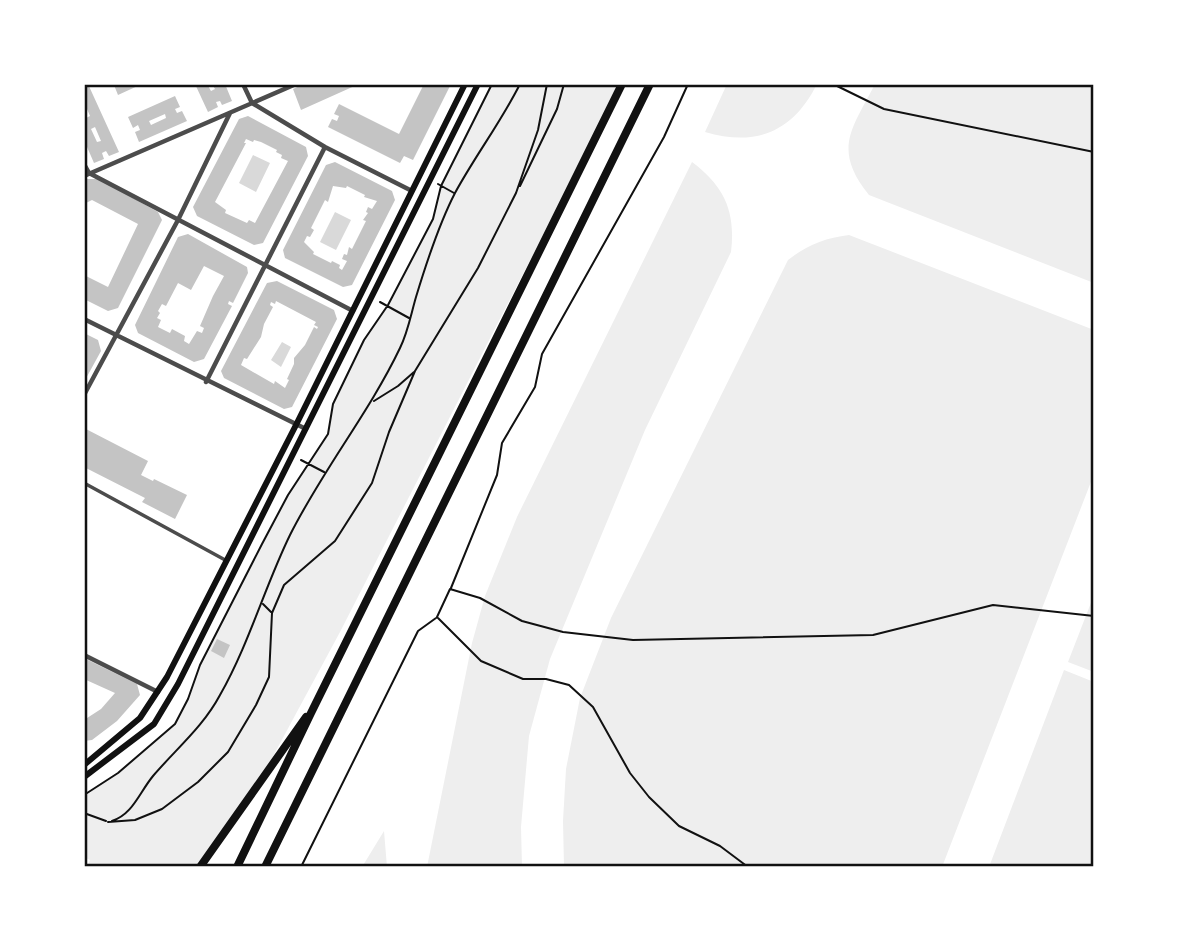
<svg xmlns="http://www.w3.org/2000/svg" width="1178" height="951" font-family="Poppins,sans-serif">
	<rect width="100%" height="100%" fill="#fff"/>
	<path fill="#eee" d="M492,84h128l-280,548 -83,154 -56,81h-114l3,-7 -6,-3v-62l34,-22 57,-49 13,-25 12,-34 88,-170 40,-61 5,-30 31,-64 24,-35 44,-86 9,-33z
		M727,84h90c-24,48 -61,63 -112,48z
		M875,84h219v199l-225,-88c-37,-46 -17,-66 6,-111z
		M692,162c32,24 44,49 39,90l-86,178 -95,229 -21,77 -8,91 1,40h-95l45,-224 13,-47 32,-79z
		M849,235l245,95v144l-152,393h-378l-1,-46 3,-52 14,-71 31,-80 177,-358c19,-15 37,-22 61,-25z
		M1094,595v77l-26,-10z
		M1064,670l30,12v185h-105z
		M384,831l3,36h-25z"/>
	<path fill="#d9d9d9" d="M253,155l17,8 -14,29 -17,-9z
		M335,212l16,8 -15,30 -16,-8z
		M282,342l9,5 -10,20 -10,-7z"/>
	<path fill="#c4c4c4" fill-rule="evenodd" d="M84,84h4l31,68 -10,4 -3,-5 -4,2 2,6 -10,4 -10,-23v-27l2,5 4,-2 -6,-14zM95,127l6,14 -4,1 -6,-13z
		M116,84h26l-24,11 -4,-10z
		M195,84h12l4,7 4,-2 -3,-5h13l7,17 -10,4 -2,-4 -4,1 2,5 -10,5z
		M304,84h55l-58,26 -8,-21z
		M424,84h27l-38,76 -9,-4 -4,7 -72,-36 4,-8 5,2 2,-5 -5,-2 5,-10 60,30z
		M175,96l5,11 -5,2 2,4 5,-2 5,10 -48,21 -4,-10 5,-2 -2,-5 -5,3 -5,-11zM165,114l1,4 -15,7 -2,-4z
		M248,116l58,31 2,9 -45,87 -9,2 -57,-29 -4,-9 46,-88zM246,139l7,3 1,-2 7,2 16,8 -1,2 6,3 -1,3 7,3 -33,62 -6,-3 -2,3 -22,-10 1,-3 -11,-8 31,-59h-2z
		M335,162l57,29 3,9 -43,85 -9,2 -58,-29 -2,-8 43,-85zM333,186l13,2 1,-2 18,9 -1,2 13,4 -5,8 -4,-2 -2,5 2,1 -5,7 3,1 -14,28 -3,-2 -2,8 -3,-1 -2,5 5,2 -5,9 -3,-2 1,-3 -8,-4 -1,2 -18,-9 1,-2 -10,-10 3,-6 3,1 4,-7 -3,-2 14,-28 3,2z
		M85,179h14l59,33 4,8 -44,88 -10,3 -24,-12v-24l24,12 30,-63 -46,-24 -8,4z
		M188,234l59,33 1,6 -15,30 -4,-2 -1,3 4,2 -28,53 -10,3 -56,-29 -3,-8 43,-88zM204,266l20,10 -11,20 -13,30 4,2 -2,5 -5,-2 -8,13 -5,-3 1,-5 -13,-7 -2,4 -12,-6 3,-7 -4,-2 3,-5 -2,-2 4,-7 4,2 12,-23 13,7z
		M277,281l57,29 3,9 -45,88 -8,2 -60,-31 -3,-7 46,-88zM276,301l40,21 -2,3 4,2 -1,2 -3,-2 -9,18 -11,13v6l-7,15 2,1 -4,8 -10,-7 -1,3 -33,-19 3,-7 3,1 14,-22 3,-13 9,-17 -3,-2 1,-3 4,2z
		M84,333l14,7 3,11 -17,31z
		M84,428l64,33 -7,14 12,6 1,-2 33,16 -12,24 -33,-17 3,-4 -61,-31z
		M217,639l13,6 -6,13 -13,-7z
		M84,658l53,26 3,11 -23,26 -25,19 -8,1v-21l17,-11 14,-16 -31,-14z"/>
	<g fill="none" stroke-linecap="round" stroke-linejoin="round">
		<path stroke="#111" stroke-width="2" d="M833,84l51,25 210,43
			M438,184l16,9
			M520,186l37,-77 7,-25
			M380,302l29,16
			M374,401l24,-15 16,-14
			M301,460l23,12
			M451,588l46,-113 5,-32 33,-56 7,-33 122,-217 24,-53
			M263,604l8,8
			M437,617l13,-28 30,9 42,23 41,11 70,8 240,-5 120,-30 101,11
			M438,618l43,43 42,18h23l23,6 24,22 37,66 19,24 30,29 41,20 28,21
			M84,795l34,-22 57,-49 13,-25 12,-34 62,-121 26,-49 40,-61 5,-30 31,-64 24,-35 45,-86 8,-33 51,-102
			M84,813l22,8
			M112,821c21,-7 27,-28 41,-45 23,-27 50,-49 67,-81 29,-51 45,-109 70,-160 33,-66 79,-122 110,-187 8,-16 11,-34 16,-51 10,-33 23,-73 39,-104 20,-37 46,-71 65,-109
			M108,822l27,-2 27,-11 36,-27 30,-30 28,-47 13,-28 3,-64 12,-28 51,-44 37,-58 17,-51 26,-61 63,-103 38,-75 22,-63 9,-46
			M301,867l117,-236 18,-13"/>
		<path stroke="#4c4c4c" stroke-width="3.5" d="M84,483l143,78"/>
		<path stroke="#4c4c4c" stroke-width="4.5" d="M243,84l9,19 73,44 87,44
			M84,164l5,9
			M89,173l264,138
			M84,176l212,-92
			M84,319l222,110
			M206,382l119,-235
			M84,395l94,-175 52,-107
			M84,655l74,37"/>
		<path stroke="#111" stroke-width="6" d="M84,765l56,-47 27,-41 129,-252 169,-341
			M84,777l70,-53 24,-40 300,-600"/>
		<path stroke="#111" stroke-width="8" d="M200,867l106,-150
			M237,867l74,-154 311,-629
			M265,867l385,-783"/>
	</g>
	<rect width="1178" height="951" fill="none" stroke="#ffffff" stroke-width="172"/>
	<rect x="86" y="86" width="1006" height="779" fill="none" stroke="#111" stroke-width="2.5"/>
</svg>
